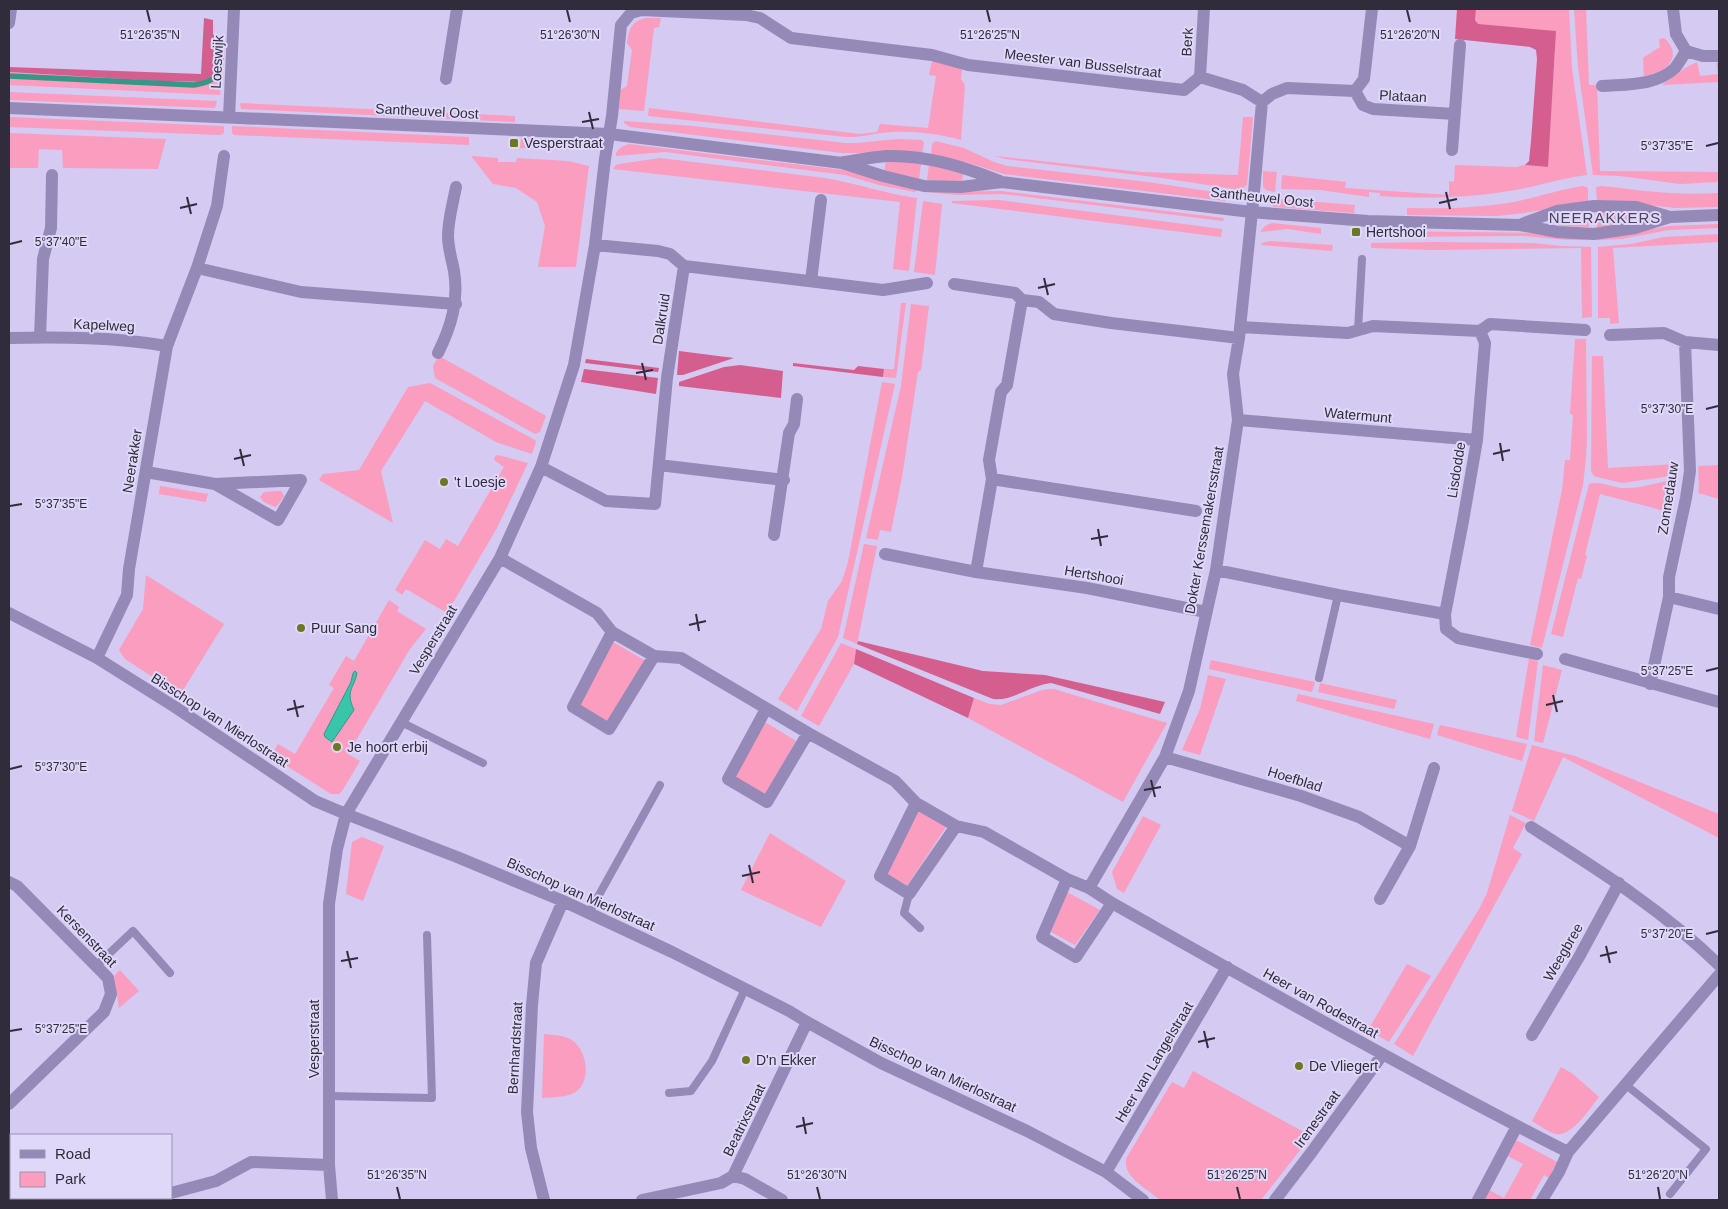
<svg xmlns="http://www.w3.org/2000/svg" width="1728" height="1209" font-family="Helvetica,sans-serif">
	<rect width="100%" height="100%" fill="#d4caf2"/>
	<path fill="#fa9dbf" d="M1476,9h93l3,59 15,107c-25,3 -48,11 -72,15 -45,8 -89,9 -135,6v-3l-11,-1v5l-49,-7 -39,-1 1,-14 64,7 -1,6 104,7v-14l5,1 1,-17 61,2 9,-2 22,2 8,-116 -77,-27 -3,-4z
		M1574,9h12l3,76h8l3,86 119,1v10l-39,2 -60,-8 -27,-1 -15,-108z
		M646,18h15l-2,9 -5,1 -10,83 -25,-2 1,-19 7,-4 5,-36 -5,-7c2,-13 4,-22 19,-25z
		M1664,38c21,19 1,35 -20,38l-1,-18 17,-11 -1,-8z
		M219,41h7l-6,54 -211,-10v-13l184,11 27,-20z
		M932,61l30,8 -1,10 4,6 -4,55c-21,-6 -46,-9 -67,-8 -16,0 -32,6 -48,5l-198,-21 1,-8 211,26 17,-2 3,-8 48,4 8,-52 -7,-1z
		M1697,62l3,14 18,-2 -2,-11h3v19l-57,3 23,-17z
		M9,92l208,9 -2,7 -206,-8z
		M240,103l275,13v6l-274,-13z
		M9,117l215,9v7l-3,2 -212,-8z
		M1243,117h10l-6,68 -7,5 -78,-12 -157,-19 -10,-3 146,16 97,3z
		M624,121l69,5 153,17h11l41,-4 24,1 2,3 -2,11 -80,-1 -212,-26 -6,-4z
		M232,126l237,11v8l-235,-10 -2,-2z
		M9,133l157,6 -8,30 -95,-1 -1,-18 -23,-1 -1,19h-29z
		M521,139l48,2v9l-49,-2z
		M935,141l29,7 30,14 13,4 141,16 79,12 -1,7 -222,-27 -35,-11 -38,-7 1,-12z
		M629,144l214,26 74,20 -2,2 -36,-7 -34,-10 -180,-23 -49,4c-1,-6 7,-10 13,-12z
		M471,156l27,2v4h18l1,-4 51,3 21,5 -13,101h-38l7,-41 -8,-24 -21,-14 -23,-4z
		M660,158l165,20c31,5 61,16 92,20l-8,73 -16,-2 7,-67 -287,-33 3,-4 3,-1z
		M894,161l27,3 -2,15 -35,-7 2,-10z
		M929,165l34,7 -1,10 -35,-2z
		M1263,171l14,1 -2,20 -9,-2 -3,-3z
		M1583,186l5,2v14l-64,11 -27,3 -90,-1v-7c37,1 75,0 112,-7 22,-5 43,-12 64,-15z
		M1601,186c18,1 36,5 55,6 21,2 42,2 63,1v14l-44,1 -55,-6h-23l-1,-15z
		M1001,191l223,27 -1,3 -220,-27 -46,1 -31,-3z
		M1267,198l88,7 -1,8 -79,-6 -4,-2 -7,-6z
		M999,200l223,29 -1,8 -269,-34v-2z
		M923,201l19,3 -7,71 -21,-3z
		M1588,212l1,15 -30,-1 -1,-10z
		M1597,212h40v11l-17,3 -23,1z
		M1272,223l49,5v6l-34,-5 -27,3 5,-6z
		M1719,224v4l-50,2 -48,9 -22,1 -2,-1 72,-13z
		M1374,231l165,2 50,7h-21l-45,-4 -150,1z
		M1719,234v8l-106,6 6,75 -9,1v-6h-12v-71l33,-3 33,-7z
		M1270,241l63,4 -1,6 -71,-6 1,-2z
		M1435,242l98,1 28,3 30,1 1,70 -10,1 -1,-70 -149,2 -61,-2v-5z
		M901,303h5l-10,75 -13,-1 1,-8h10z
		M911,304l18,2 -8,64 -3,2 -16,105 -11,55 -11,-2 -2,10 -12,-2 35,-152z
		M1575,339h11l1,99 -1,20 -3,27 -41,163 -12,-3 32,-155 3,-30h5l3,-45 -3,-1z
		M439,356l107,60 -6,16 -5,2 -100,-56 -2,-12z
		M1592,356h11l5,112 69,-4v11l-55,8 -25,-6 -3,-1 -3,-5z
		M882,382l13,2 -57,253 -41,74 -19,-12 43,-70 7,-28 14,-20 6,-19z
		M430,383l105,57 1,2 -4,12 -36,-12 -71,-41 -44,70 12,52 -74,-43 4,-6 36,-4 49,-83z
		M498,455l30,8 -31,65 -50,85 -41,-24 -4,6 -7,-5 30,-50 15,9 6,-10 12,7 46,-79 -10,-7 1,-4z
		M1719,465v34l-21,-6 1,-5 -1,-22z
		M1671,480l6,1 -8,31 -69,-18 -15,61 2,1 -6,23 -3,-1 -15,59 -12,-3 38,-150c11,-4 24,4 35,4 15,1 32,-5 47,-8z
		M160,486l48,8 -2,8 -47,-8z
		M277,491h4l3,5 -6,9 -3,2 -11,-5 -4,-5 4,-5z
		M864,544l13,2 -20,98 -14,-6z
		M146,575l78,49 -44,71 -55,-36 -6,-9 24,-41z
		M389,600l10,7 -2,4 29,18 -16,20 -62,105 12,7 -18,30 -3,3h-8l-60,-38 7,-12 17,10 39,-66 -5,-3 17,-29 8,5z
		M613,642l33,19 -39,61 -28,-17z
		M841,643l15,6 -2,15 -35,62 -18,-10z
		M1529,659l9,2 -10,79 -12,-3z
		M1211,660l104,22 -3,10 -103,-23z
		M1543,665l19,5 -19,73 -9,-2z
		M1208,675l18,4 -26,76 -18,-5 18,-41z
		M1320,683l77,17 -3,9 -76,-17z
		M1049,689h5l113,34 -44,79 -155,-84 6,-20 16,6 11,1 41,-15z
		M1298,694l136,30 -4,15 -134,-38z
		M765,722l31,19 -30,54 -32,-18z
		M1440,725l87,19 -5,17 -85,-26z
		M1532,745l43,11 144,58v24l-156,-81 -29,64 -22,-10z
		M919,811l27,16 -39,59 -21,-13z
		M1510,815l16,8 -13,25 9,6 -109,202 -19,-12 84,-133 9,-18z
		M1143,816l18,9 -37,68 -7,-4 -5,-17z
		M770,833l76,48 -25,46 -80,-37z
		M362,837l22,9 -21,55 -17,-7 6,-52z
		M1067,892l33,18 -25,35 -24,-13z
		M1407,964l24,12 -42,66 -21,-12z
		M120,970l19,21 -20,17 -5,-32z
		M544,1034c7,1 17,1 24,4 17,7 24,37 11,51 -8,9 -25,8 -37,9z
		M1561,1067l12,7 26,23c-9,11 -27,40 -43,37 -8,-2 -17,-9 -24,-13z
		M1193,1071l118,65 -50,64h-101c-12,-11 -40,-24 -33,-43l45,-75 12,6z
		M1516,1141h2l39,21 -8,16 -5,-3 -14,25h-43l-3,-1 5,-9 15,8 19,-34 -15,-8z"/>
	<path fill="#d45f8f" d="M1457,9h19l-1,11 3,4 78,7 -8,136 -23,-2 4,-4 2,-20 6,-82 -1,-9 -6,-3 -75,-8z
		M204,18l9,2v14l6,7 1,22 -5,13 -9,6 -49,-1 -148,-9v-5l192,7z
		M679,351l55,7 -51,17h-6z
		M586,359l73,9 -1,4 -73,-9z
		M793,363l61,7 4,-4 26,3 -1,8 -90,-11z
		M740,365l43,6 -2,27 -102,-12v-4l45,-15z
		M584,369l74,9 -2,16 -75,-12z
		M858,641l125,30 62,4 120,27 -5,12 -109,-31c-20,2 -40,19 -58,16l-136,-55z
		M856,649l118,49 -6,20 -114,-54z"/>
	<path fill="#38c5aa" stroke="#369789" d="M355,671l2,2c-3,16 -12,17 -3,37l-22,32 -7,-5 -1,-3 27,-52 2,-9z"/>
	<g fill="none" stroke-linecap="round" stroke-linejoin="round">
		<path stroke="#369789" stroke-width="5.5" d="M9,76l185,9c29,-4 27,-16 27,-42"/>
		<path stroke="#9589b8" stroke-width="8" d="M1358,330l4,-71
			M1319,678l19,-83
			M401,722l82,41
			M909,894l-5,19 16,15
			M589,913l71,-128
			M96,966l37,-35 37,42
			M1626,1085l80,64 -36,45
			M669,1093l22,-2 21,-30 33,-72
			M329,1096l103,2 -5,-163"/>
		<path stroke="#9589b8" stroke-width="12" d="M1372,9l-8,70 -9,12 8,14 10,4 82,5
			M1673,9l3,25 10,17 17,5h16
			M9,23l2,-14
			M1200,77l4,-68
			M446,79l11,-70
			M1602,86c25,-2 54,0 73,-18 4,-5 8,-12 11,-17
			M229,117l5,-108
			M1452,150l8,-105
			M595,245l63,6 12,3 14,12 199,24 44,-7
			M197,268l104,24 155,12
			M811,281l10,-81
			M954,284l61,9 7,7 17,2 15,12 57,9 128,15
			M1240,327l108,6 25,-7 107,5 10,-7 95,6
			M1610,335l54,-2 21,9 34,3
			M40,337l3,-78 8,-31 1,-53
			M9,338c52,-1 106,-1 158,8
			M438,353c13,-26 21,-52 16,-82 -2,-11 -6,-23 -6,-35 0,-16 5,-33 8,-49
			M1238,420l239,20
			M659,465l125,15
			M541,467l65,34 49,3 12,-126 17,-112
			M146,472l69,12 86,-4 -23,40 -63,-36
			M992,479l204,32
			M774,535l15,-102 5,-9 3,-25
			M885,554l91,18 111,16 119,24
			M500,558l97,55 15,19 42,24 27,2 127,75 87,48 21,22 40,23 28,6 83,47 22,9 23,15c151,85 302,171 456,249
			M1216,570l122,25 107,19 1,15 12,9 79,16
			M976,572l16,-93 -3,-19 12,-68 6,-7 15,-85
			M1669,597l50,12
			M9,613l88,45 78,49 140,94 31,13 111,43 106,44 109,51 117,59 18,11 74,41 146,68 79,41 37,28
			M1445,614l18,-93 14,-81 8,-97 -5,-12
			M612,632l-39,75 36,22 45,-73
			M97,658l30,-63 2,-26 38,-223 30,-78 20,-62 7,-50
			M1565,659l154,43
			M1650,684l19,-87v-20l17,-79 4,-27 -5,-129
			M766,709l-38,70 39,23 41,-69
			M1165,757l136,39 58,21 51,29
			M916,803l-36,73 29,18 47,-68
			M1531,827c66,42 132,83 188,138
			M1067,879l-25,58 34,20 36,-54
			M9,882l8,4 91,92 3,16 -7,18 -95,92
			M1089,888l76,-131 24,-66 27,-121 22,-150 -5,-46 6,-36 15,-146 8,-90
			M1380,899l30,-53 24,-78
			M1532,1035l47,-78 40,-74
			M1106,1172l121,-205
			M733,1176l74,-154
			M733,1176l12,3 37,21
			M171,1193l45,-12 35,-19 78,3
			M154,1200l4,-2
			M332,1200l-3,-35v-261l8,-55 9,-35 154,-256 41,-91 33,-102 21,-120 10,-86 7,-43 9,-91 10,-12 10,-3 105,5 14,3 31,20 141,17 36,10 216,25 16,-13 43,13 19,12 10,-8 15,-6 68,3
			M544,1200l-13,-52 -4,-36 5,-107 4,-42 27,-62
			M642,1200l79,-17 12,-7
			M1275,1200l36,-47 72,-99
			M1478,1200l39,-74
			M1542,1200l17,-28 9,-20 151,-177"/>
		<path stroke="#9589b8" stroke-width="12" d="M9,108l600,26 233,29 41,13 41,10 37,1 41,-5 249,30 117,9 152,4 38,7 36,2 41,-6 35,-11 49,-2
			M844,162c14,-2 29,-5 43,-6 40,-1 77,11 113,25
			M1522,224l35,-13 37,-5 42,1 34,10"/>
	</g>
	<path fill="none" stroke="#302c3c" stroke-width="2" d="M147,10l3,12M567,10l3,12M987,10l3,12M1407,10l3,12M589,112l4,17M582,122l17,-3M1706,146l12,-3M1446,192l4,17M187,197l4,17M1439,203l18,-4M180,208l17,-4M10,244l12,-3M1044,278l4,17M1038,288l17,-4M642,363l4,17M636,373l17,-3M1706,409l12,-3M1500,443l3,18M240,449l4,17M1493,454l17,-4M234,459l17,-4M10,506l12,-2M1098,529l3,17M1091,539l17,-3M696,614l3,17M689,625l17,-4M1706,671l12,-3M1553,695l4,17M294,700l4,17M1546,705l17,-4M287,710l17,-4M10,769l12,-3M1151,780l4,17M1144,790l17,-3M749,865l4,18M742,876l18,-4M1706,934l12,-3M1606,946l4,17M347,951l4,17M1600,956l17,-4M341,961l17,-3M10,1031l12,-2M1204,1031l4,17M1198,1042l17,-4M803,1117l3,17M796,1127l17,-4M397,1187l3,12M817,1187l3,12M1237,1187l3,12M1658,1187l2,12"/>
	<g fill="#6c7723" stroke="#e0d8f9" stroke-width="2">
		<rect x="509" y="138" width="10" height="10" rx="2.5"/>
		<rect x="1351" y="227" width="10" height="10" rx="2.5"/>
		<circle cx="444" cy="482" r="5"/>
		<circle cx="301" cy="628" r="5"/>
		<circle cx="337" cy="747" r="5"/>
		<circle cx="746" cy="1060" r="5"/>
		<circle cx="1299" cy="1066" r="5"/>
	</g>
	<g text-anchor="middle" stroke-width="4" stroke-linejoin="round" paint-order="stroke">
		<g font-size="14" fill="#302c3c" stroke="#e0d8f9">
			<text transform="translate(1187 42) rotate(-87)" y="5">Berk</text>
			<text transform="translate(217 62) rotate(-87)" y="5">Loeswijk</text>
			<text transform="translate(1083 63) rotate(7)" y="5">Meester van Busselstraat</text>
			<text transform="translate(1403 96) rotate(3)" y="5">Plataan</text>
			<text transform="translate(427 111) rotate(3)" y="5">Santheuvel Oost</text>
			<text transform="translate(1262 197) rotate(6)" y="5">Santheuvel Oost</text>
			<text transform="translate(661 319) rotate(-81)" y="5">Dalkruid</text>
			<text transform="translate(104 325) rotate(3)" y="5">Kapelweg</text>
			<text transform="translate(1358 415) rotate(5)" y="5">Watermunt</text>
			<text transform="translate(132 461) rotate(-81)" y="5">Neerakker</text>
			<text transform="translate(1456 470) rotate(-81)" y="5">Lisdodde</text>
			<text transform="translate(1668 498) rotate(-81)" y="5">Zonnedauw</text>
			<text transform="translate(1204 530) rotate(-80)" y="5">Dokter Kerssemakersstraat</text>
			<text transform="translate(1094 575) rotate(10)" y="5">Hertshooi</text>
			<text transform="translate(433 640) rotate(-59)" y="5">Vesperstraat</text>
			<text transform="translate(220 720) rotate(33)" y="5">Bisschop van Mierlostraat</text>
			<text transform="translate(1295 779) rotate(17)" y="5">Hoefblad</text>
			<text transform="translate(581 894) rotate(24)" y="5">Bisschop van Mierlostraat</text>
			<text transform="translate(87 936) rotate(46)" y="5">Kersenstraat</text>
			<text transform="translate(1563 952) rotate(-60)" y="5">Weegbree</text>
			<text transform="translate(1321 1003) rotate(29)" y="5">Heer van Rodestraat</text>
			<text transform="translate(314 1039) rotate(-90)" y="5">Vesperstraat</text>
			<text transform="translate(515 1048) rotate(-87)" y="5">Bernhardstraat</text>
			<text transform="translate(1154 1062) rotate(-59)" y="5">Heer van Langelstraat</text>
			<text transform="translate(943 1074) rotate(25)" y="5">Bisschop van Mierlostraat</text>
			<text transform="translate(1317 1119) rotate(-54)" y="5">Irenestraat</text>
			<text transform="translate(744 1120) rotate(-64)" y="5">Beatrixstraat</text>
		</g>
		<g font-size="14" fill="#302c3c" stroke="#e0d8f9" text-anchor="start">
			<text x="524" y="148">Vesperstraat</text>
			<text x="1366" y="237">Hertshooi</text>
			<text x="454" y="487">'t Loesje</text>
			<text x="311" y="633">Puur Sang</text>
			<text x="347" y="752">Je hoort erbij</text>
			<text x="756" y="1065">D'n Ekker</text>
			<text x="1309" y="1071">De Vliegert</text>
		</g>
		<g font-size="15" letter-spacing="1" fill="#4c4264" stroke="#e0d8f9">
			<text x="1605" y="223">NEERAKKERS</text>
		</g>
	</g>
	<g font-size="12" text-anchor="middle" fill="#302c3c" stroke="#e0d8f9" stroke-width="4" stroke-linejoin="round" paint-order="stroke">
		<text x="150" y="39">51°26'35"N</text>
		<text x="570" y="39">51°26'30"N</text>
		<text x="990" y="39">51°26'25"N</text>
		<text x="1410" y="39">51°26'20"N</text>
		<text x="1667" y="150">5°37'35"E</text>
		<text x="61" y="246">5°37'40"E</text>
		<text x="1667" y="413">5°37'30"E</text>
		<text x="61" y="508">5°37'35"E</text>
		<text x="1667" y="675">5°37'25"E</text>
		<text x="61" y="771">5°37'30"E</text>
		<text x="1667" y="938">5°37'20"E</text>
		<text x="61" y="1033">5°37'25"E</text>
		<text x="397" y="1179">51°26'35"N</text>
		<text x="817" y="1179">51°26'30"N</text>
		<text x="1237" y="1179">51°26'25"N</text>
		<text x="1658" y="1179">51°26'20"N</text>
	</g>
	<rect width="1728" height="1209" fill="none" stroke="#302c3c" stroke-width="20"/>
	<rect x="10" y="1134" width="162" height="65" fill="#e0d8f9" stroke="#9a93ad"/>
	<rect x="20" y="1150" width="25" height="8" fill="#9589b8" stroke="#9a93ad"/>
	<text x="55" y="1159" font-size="15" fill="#302c3c">Road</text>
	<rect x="20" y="1172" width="25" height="15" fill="#fa9dbf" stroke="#9a93ad"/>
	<text x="55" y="1184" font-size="15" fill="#302c3c">Park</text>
</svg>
